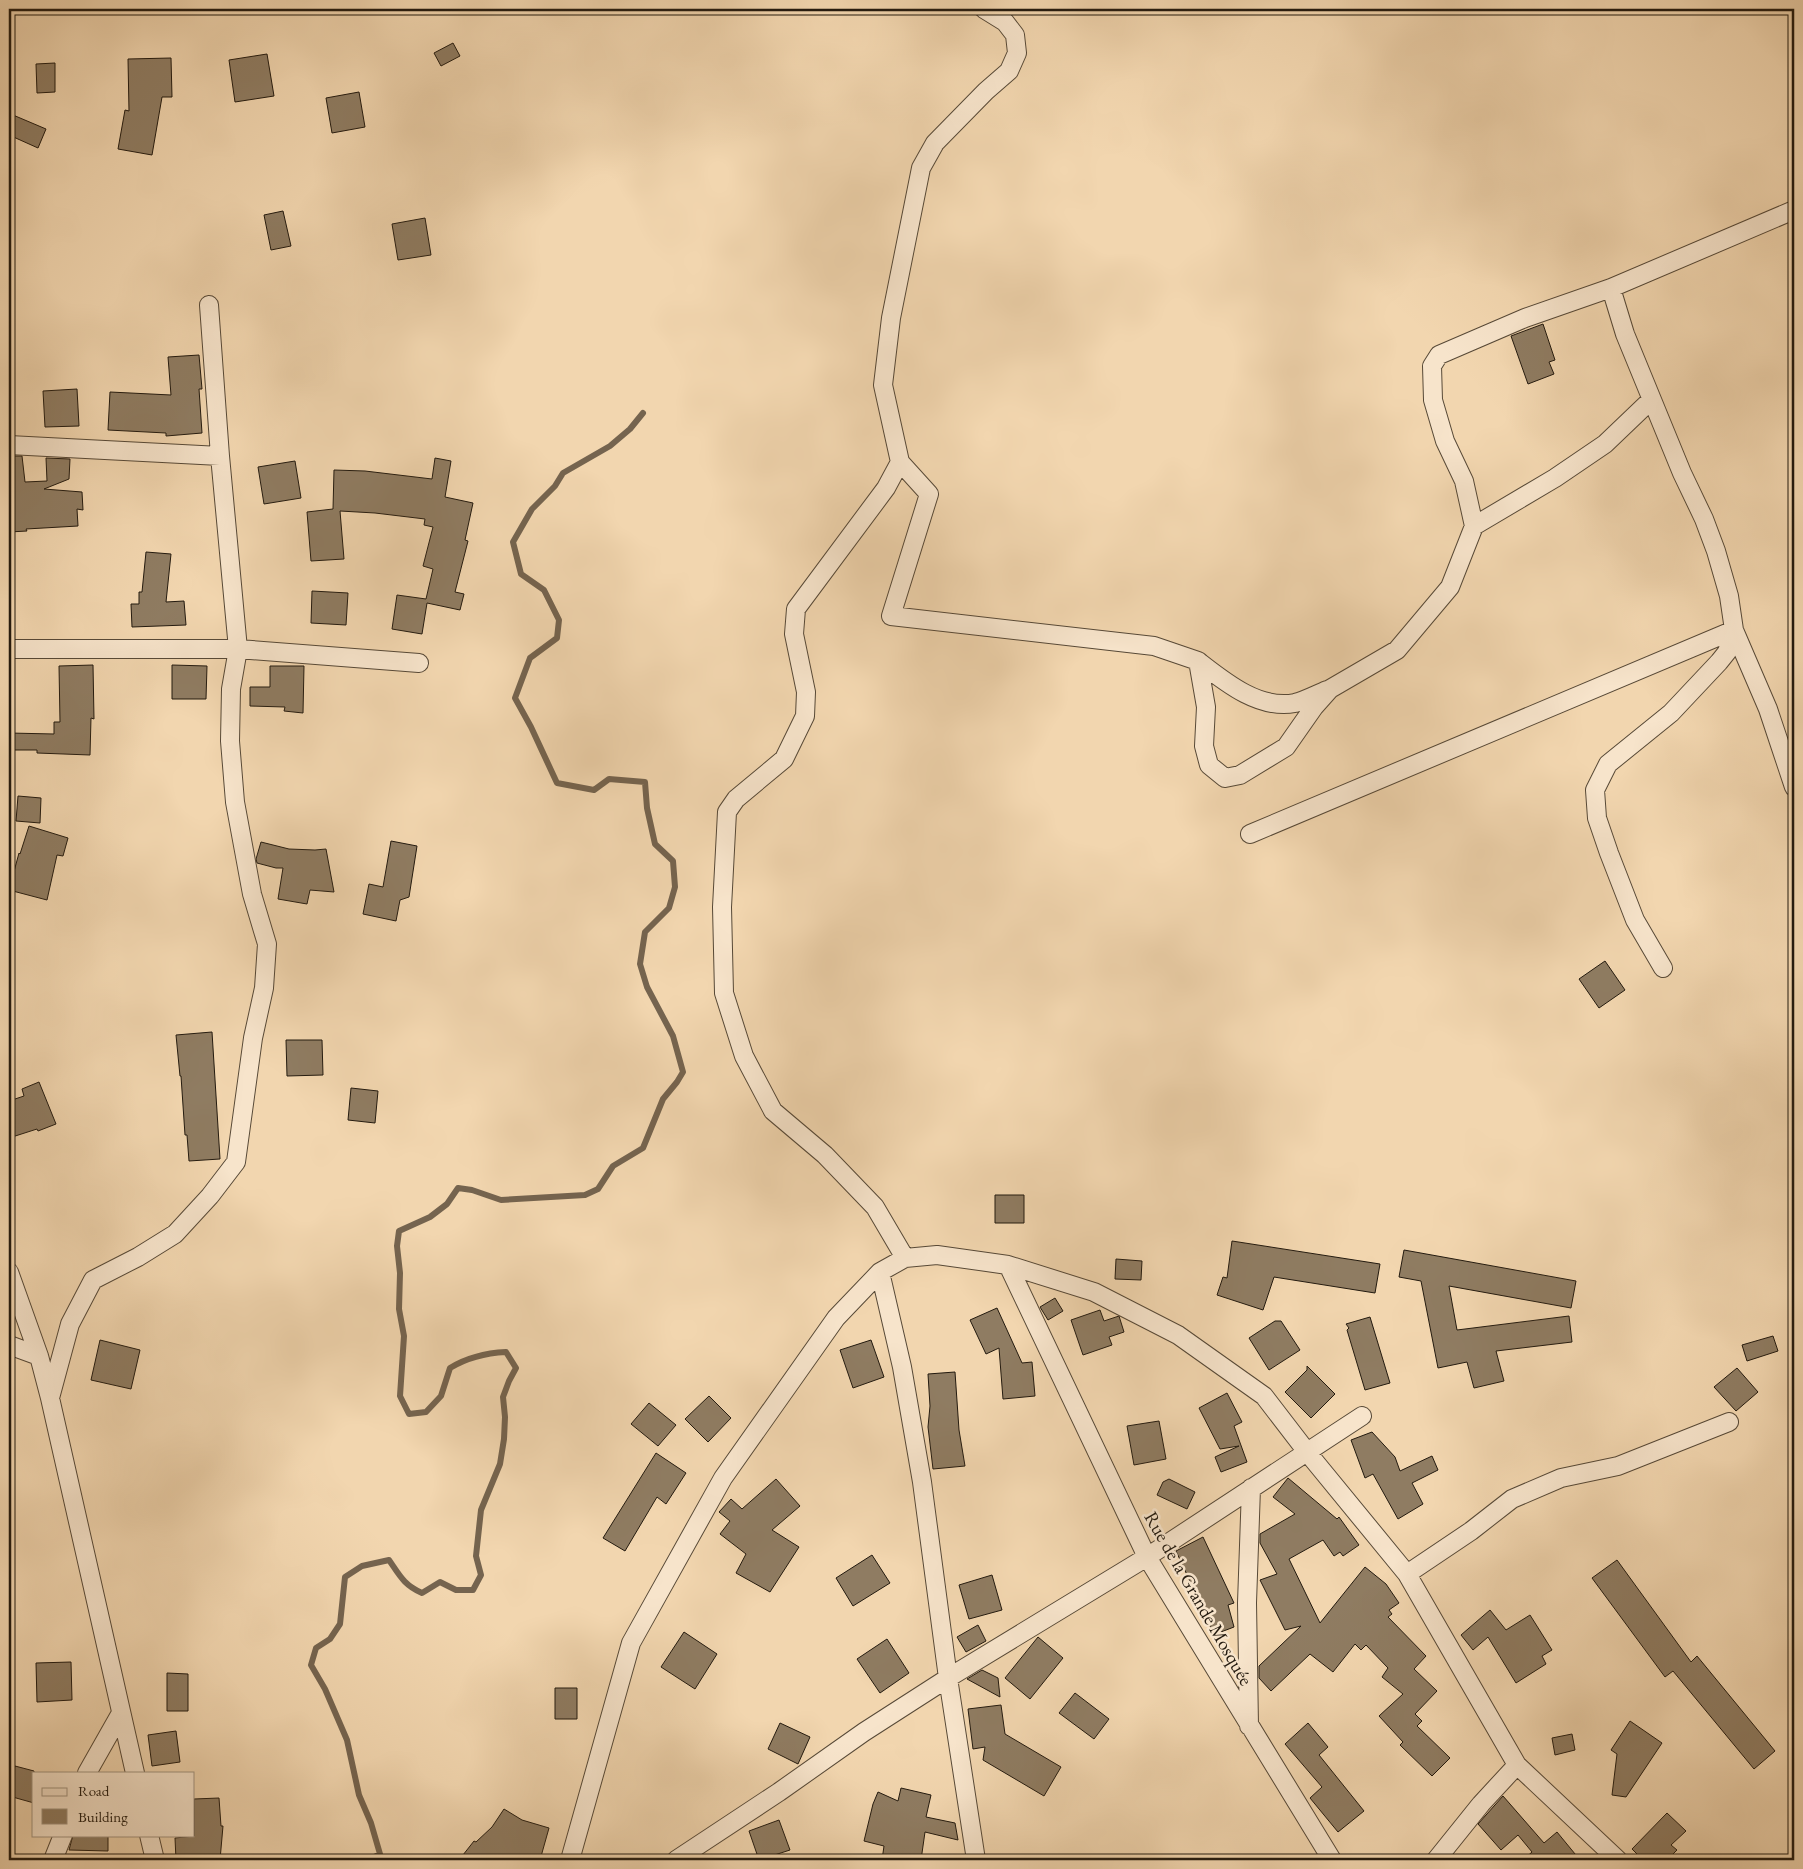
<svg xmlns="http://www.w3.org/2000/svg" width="1803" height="1869" font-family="'EB Garamond',serif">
	<rect width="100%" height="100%" fill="#f2d6af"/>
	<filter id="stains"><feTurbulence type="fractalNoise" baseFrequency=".004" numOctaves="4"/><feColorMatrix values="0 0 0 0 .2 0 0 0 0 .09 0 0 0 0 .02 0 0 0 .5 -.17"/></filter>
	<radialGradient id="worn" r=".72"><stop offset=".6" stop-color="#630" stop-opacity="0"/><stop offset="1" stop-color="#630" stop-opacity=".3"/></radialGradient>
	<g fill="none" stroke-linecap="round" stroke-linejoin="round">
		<path stroke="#75644f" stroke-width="6" d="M369,1860l11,-6 -9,-31 -12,-28 -12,-55 -22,-51 -14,-24 5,-17 14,-9 10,-15 5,-47 17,-11 27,-6c11,16 15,25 33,33l18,-11 16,8h17l8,-15 -5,-19 5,-46 19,-46 4,-25 1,-22 -2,-20 6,-16 7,-13 -10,-16c-21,1 -38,5 -56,16l-9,28 -15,16 -17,2 -9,-18 4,-60 -5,-27 1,-36 -3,-27 2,-15 31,-14 17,-13 11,-16 14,2 29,10 84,-5 13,-6 15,-23 30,-18 20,-49 14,-17 6,-10 -10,-36 -26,-49 -7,-23 5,-32 24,-24 6,-21 -2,-26 -18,-17 -8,-36 -2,-26 -36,-3 -15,11 -37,-7 -26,-56 -16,-29 15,-40 27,-20 2,-18 -15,-30 -23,-16 -8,-32 19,-33 23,-23 8,-13 47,-27 20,-17 13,-16"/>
	</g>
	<path fill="#8f7c62" stroke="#231a0f" d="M453,43l7,13 -19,10 -7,-13z
		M267,54l7,42 -39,6 -6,-42z
		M171,58l1,39h-10l-10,58 -34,-6 7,-39 4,1 -1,-52z
		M55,63v29l-18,1 -1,-29z
		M359,92l6,35 -33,6 -6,-35z
		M13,115l33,14 -8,19 -29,-13v-9z
		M283,211l8,35 -20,4 -7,-35z
		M425,218l6,37 -33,5 -6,-36z
		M1543,324l12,36 -6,2 5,12 -26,10 -17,-48z
		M199,355l3,34h-3l3,44 -36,3v-3l-58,-3 2,-38 61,3 -3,-38z
		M77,389l2,37 -34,1 -2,-36z
		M9,456h13l3,26 22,-1 -1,-23 24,1 -1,20 -25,10 38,3 1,18 -6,-1 1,17 -52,3 1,2 -18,1z
		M435,458l16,3 -6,36 28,6 -8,37 3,1 -13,51 9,2 -4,16 -33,-7 -5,31 -30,-5 5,-34 29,4 7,-30 -10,-3 10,-39 -9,-2 1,-6 -50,-6 -35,-2 4,48 -33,2 -4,-49 26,-3 1,-39 31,1 67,8z
		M295,461l6,37 -37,6 -6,-37z
		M146,552l25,2 -5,48 18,-1 2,24 -54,2 -1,-23h8v-12h3z
		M312,591l36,2 -2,32 -35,-2z
		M93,665l1,54 -3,-1 -1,37 -53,-2v-3h-28v-17l45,1v-12h6l-1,-56z
		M172,665l35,1 -1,33h-34z
		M270,666h34l-1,47 -19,-2 1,-4 -35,-1v-19h20z
		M18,796l23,2 -1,25 -24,-2z
		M29,826l39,12 -5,18 -6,-1 -10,45 -38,-10 10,-37 1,1z
		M391,841l26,5 -8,51 -9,3 -4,21 -33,-7 6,-30 14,3z
		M261,842l28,7 26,1 11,-1 8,43 -24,-2 -3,14 -29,-5 5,-31h-7l-19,-5 -1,-4z
		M1605,961l20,29 -26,18 -20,-29z
		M212,1032l8,127 -31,2 -2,-26h-2l-4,-59h-1l-4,-41z
		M286,1040h36l1,35 -36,1z
		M39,1082l17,42 -18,7 -1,-2 -28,9v-37l15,-5 -2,-7z
		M351,1088l27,3 -3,32 -27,-3z
		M995,1195h29v28h-29z
		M1232,1241l148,23 -5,29 -101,-16 -11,33 -46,-15 6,-18 4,1z
		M1404,1250l172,31 -5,27 -122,-22 8,44 112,-14 3,26 -76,9 8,30 -30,7 -7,-26 -29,6 -17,-87 -22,-4z
		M1116,1259l26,2 -1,19 -26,-1z
		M1055,1298l8,13 -15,9 -8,-13z
		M997,1308l25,55 10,-1 3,34 -32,3 -4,-51 -13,6 -16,-34z
		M1100,1310l4,11 15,-5 5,16 -15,5 3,8 -29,10 -12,-35z
		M1370,1317l20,66 -25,7 -18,-60 2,-2 -3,-4z
		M1275,1321h6l19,29 -31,20 -20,-32z
		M1773,1336l5,15 -31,10 -5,-16z
		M100,1340l40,10 -9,39 -40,-9z
		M871,1340l13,37 -31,11 -13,-38z
		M1307,1366l28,28 -24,24 -26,-26 22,-22z
		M1737,1368l21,24 -22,19 -22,-24z
		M955,1372l4,58 6,36 -32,3 -5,-42 2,-21 -2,-32z
		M1227,1393l15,29 -8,4 13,36 -26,10 -6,-15 24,-11 -19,3 -21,-41z
		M709,1396l22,22 -23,24 -23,-23z
		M649,1403l27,22 -18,21 -27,-22z
		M1159,1421l7,38 -32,6 -7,-39z
		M1372,1432l23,25 5,14 32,-15 6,14 -26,13 11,21 -25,15 -25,-45 -8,4 -14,-38z
		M656,1453l30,20 -20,31 -9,-7 -32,54 -22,-13z
		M1288,1478l49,41 2,-2 20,28 -16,11 -3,-4 -6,4 -11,-16 -34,19 31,64 45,-56 21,17 13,19 -10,7 3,4 -4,3 38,39 -12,13 23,22 -22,23 7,7 -5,5 33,32 -18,18 -32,-31 3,-3 -24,-26 24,-22 -21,-17 6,-9 -22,-23 -5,5 -6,-6 -22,28 -23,-18 -39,37 -12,-13v-12l42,-40 -16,4 -25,-50 17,-6 -17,-31v-9l35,-20 -22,-17z
		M776,1479l24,27 -28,24 27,17 -29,45 -34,-19 10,-19 -26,-20 10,-13 -11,-9 12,-13 11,10z
		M1169,1479l26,13 -8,17 -30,-14 6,-13z
		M1203,1537l31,66 -6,2 6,22 -21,8 -12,-35 -2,1 -23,-50z
		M872,1555l18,28 -37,23 -17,-28z
		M1617,1560l74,102 6,-6 78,95 -21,18 -81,-98 -8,6 -73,-99z
		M992,1575l10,35 -33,9 -10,-34z
		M1490,1610l16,20 24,-15 22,35 -10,6 4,8 -30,19 -28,-46 -15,13 -12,-15z
		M978,1625l8,16 -20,11 -9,-15z
		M684,1632l33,22 -22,35 -34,-22z
		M1038,1637l25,21 -33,41 -25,-21z
		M887,1639l22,34 -29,20 -23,-34z
		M71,1662l1,38 -35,2 -1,-39z
		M982,1670l16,8 2,19 -33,-18z
		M167,1673l21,1v37h-21z
		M555,1688h22v31h-22z
		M1075,1693l34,26 -15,20 -35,-26z
		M1001,1705l4,29 56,33 -17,29 -61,-36 2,-13 -12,2 -5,-40z
		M1630,1721l32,22 -36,54 -14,-2 5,-41 -6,-4z
		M780,1723l30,14 -12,27 -30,-15z
		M1308,1723l20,24 -9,8 45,56 -26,21 -28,-34 12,-11 -37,-43z
		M176,1731l4,31 -28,4 -4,-31z
		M1572,1734l3,16 -20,5 -3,-17z
		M15,1766l19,5v32l-25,-7v-7z
		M901,1788l30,7 -5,22 29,6 3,17 -33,-8 -4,28h-39l2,-14 -20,-5 9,-37 5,-12 20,9z
		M1503,1796l41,47 13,-11 23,28h-57l9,-8 -14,-17 -17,15 -23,-26z
		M219,1798l2,28h2l-3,34h-44l-1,-22 19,-2v-37z
		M504,1809l18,11 27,8 -9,32h-81l15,-19 2,1 16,-15z
		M1667,1813l19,18 -15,14 6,5 -10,10h-24l-11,-11z
		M779,1820l11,30 -31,10 -10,-29z
		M73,1835h35v16l-39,-1z"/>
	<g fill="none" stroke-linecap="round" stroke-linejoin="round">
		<defs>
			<path id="minor" d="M1611,288l14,46 57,139 22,46 12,32 13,45 5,34 -7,22 -8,10 -48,51 -63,51 -13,26 2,28 12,35 26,67 28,48
				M9,445l211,11
				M900,462l-17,-77 8,-67 30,-150 14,-25 51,-52 23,-20 8,-18 -2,-18 -10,-13 -21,-13
				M1474,526l81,-48 50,-34 46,-44
				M9,649h229l181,14
				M1198,661c27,21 61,49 97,42 11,-3 22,-9 32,-13
				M1250,834l484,-204 34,79 26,78
				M905,1258l-30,-51 -50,-52 -52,-44 -29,-55 -20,-63 -2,-86 5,-95 9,-13 48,-40 21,-43 1,-24 -12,-58 2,-25 90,-121 14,-26 29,32 -38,122 263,30 44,15 8,46 -2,39 5,19 16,13 15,-3 46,-28 28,-40 16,-18 67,-39 53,-63 24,-61 -10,-45 -19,-40 -12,-41 -1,-34 7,-11 86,-37 86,-30 183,-78
				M1008,1265l139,292 185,303
				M9,1272l30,84 11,42 85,375
				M880,1272l22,95 20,115 26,196 28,182
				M9,1345l30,11
				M50,1398l20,-74 23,-44 45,-23 37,-23 35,-38 26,-34 17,-124 11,-50 3,-44 -15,-50 -17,-92 -5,-61 1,-52 7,-40 -18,-193 -11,-151
				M1407,1574l64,-43 41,-32 49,-21 57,-12 111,-44
				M1249,1726l-2,-123 4,-115
				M87,1773l34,-60
				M149,1835l6,25
				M53,1860l10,-25
				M570,1860l61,-217 92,-165 113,-160 44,-46 25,-14 32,-3 71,10 86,27 84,43 86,61 43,56 100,122 110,191 101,95
				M676,1860l103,-68 85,-60 84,-54 199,-121 215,-141
				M1436,1860l45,-56 36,-39"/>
		</defs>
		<use href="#minor" stroke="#574937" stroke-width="20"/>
		<use href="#minor" stroke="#f7e4cb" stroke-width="18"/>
	</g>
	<g text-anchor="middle" stroke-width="5" stroke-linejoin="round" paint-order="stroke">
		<g font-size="19" fill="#231a0f" stroke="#f7e4cb">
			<text transform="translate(1199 1598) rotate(60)" y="7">Rue de la Grande Mosquée</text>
		</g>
	</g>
	<rect width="1803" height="1869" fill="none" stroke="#f2d6af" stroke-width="30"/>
	<rect x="10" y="10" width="1783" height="1849" fill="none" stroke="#231a0f" stroke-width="2.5"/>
	<rect x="15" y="15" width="1773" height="1839" fill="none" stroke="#231a0f"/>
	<rect x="32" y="1772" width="162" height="65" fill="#f7e4cb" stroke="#a29380"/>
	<rect x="42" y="1788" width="25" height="8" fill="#f7e4cb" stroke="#a29380"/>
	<text x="78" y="1796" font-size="15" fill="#231a0f">Road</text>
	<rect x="42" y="1809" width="25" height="15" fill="#8f7c62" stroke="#a29380"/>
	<text x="78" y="1822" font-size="15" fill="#231a0f">Building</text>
	<rect width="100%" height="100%" filter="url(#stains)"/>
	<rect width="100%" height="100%" fill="url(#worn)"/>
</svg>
